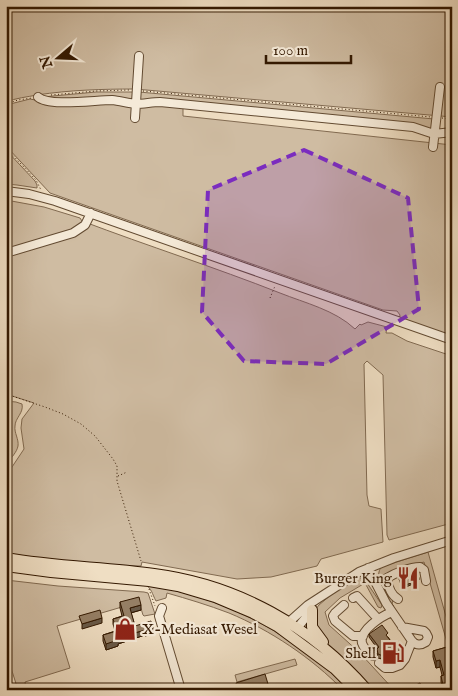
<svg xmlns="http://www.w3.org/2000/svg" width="458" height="696" font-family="'IM FELL English',serif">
	<rect width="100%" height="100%" fill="#efdec3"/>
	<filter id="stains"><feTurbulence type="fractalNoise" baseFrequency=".004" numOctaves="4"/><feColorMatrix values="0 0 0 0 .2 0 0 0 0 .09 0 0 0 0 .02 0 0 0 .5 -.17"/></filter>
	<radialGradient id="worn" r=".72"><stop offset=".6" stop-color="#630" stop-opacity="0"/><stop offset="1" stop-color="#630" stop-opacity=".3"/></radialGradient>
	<path fill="#cfbca2" stroke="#816a51" d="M6,6h446v111l-317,-28c-33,0 -65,1 -98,6 -10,2 -21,3 -31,7z
		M96,92h39v10l-77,-1 -16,-4z
		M139,92l295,27 -2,13 -294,-30z
		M30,99l26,5 30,-2 52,3 21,-2 24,5v8l269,29v193l-53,-19 1,-4 -3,-4 -14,-1 -333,-117 -44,-47v-41z
		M6,150l29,31 2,4v3l-20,-3 -11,-1z
		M6,200l38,7 36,11 2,3c66,25 132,46 198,72 25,10 55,17 75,36l5,-5 1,1 7,-3 19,5 -1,6h6l15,8 45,15v167l-63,17 -2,-5 -4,-160 -16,-14 -3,3 3,131 2,11 12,3 2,33 -62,17 -4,7 -46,11 -34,2 -95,-17 -1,4 -32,-1 -103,-10v-79l18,-27 -3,-21 1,-9 12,-16 -28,-9z
		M6,401l10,1 6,2c2,9 -7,14 -7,22 -1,7 4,13 3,20 -1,6 -7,12 -11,17l-1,-1z
		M428,552l24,86v22l-28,-98 -21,6 -23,8 13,24 -1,4 2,2h-2c-5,-6 -16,-27 -13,-34 1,-4 2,-4 5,-6z
		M356,578h7l2,2 17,25 -1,3 -3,-1 -13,-24 -25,15 -15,14 4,13 31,28 34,37h-23l-42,-43 -15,-23 1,-14 4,-5 13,-11z
		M6,580l52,6 86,6 4,1 7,21 -11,2 -1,-1 -4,-13 -82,24 13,42 -45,14 1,8h-8l-12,-38z
		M144,584c15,2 29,6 44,10 62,17 116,51 162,96h-7c-31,-32 -73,-60 -114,-77 -21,-8 -41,-14 -62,-20l-1,5 -10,3c-4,-7 -4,-13 -12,-17z
		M295,659l2,6 -60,17 -2,-7z"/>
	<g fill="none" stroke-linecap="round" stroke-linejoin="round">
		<defs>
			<path id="minor" d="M38,97c11,10 57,3 74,3 8,1 16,3 24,4 8,0 16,-2 24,-2l253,25 21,7 18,-2
				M135,118l4,-62
				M433,147l7,-60
				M6,191l23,3 26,7 397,139
				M6,253l67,-20 12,-8 6,-12
				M368,568l18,35 26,38c4,4 8,5 14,1l2,-5 -2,-4 -2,-2 -22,-4
				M353,598l4,-2 21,23
				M398,599c-7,-4 -10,-13 -11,-21 8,-5 23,-11 33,-11l4,3 2,11
				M344,605l-9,8 -2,3 2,5 18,15h10
				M162,608l-3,8 22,74
				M289,622l19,-17 51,-33 35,-14 58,-18
				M298,627l14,-17
				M373,656c-4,-3 -9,-7 -11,-13 -3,-13 20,-27 30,-31
				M379,663l6,5h7l8,-3 5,-6 7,-18"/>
			<path id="major" d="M6,558c49,9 99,9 148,16 84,11 157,52 213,116
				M6,566l45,6 98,9 29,5 37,11 38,16 24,13 58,43 21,21
				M312,610v17l11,15"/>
		</defs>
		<use href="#minor" stroke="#624a31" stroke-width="10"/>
		<use href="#major" stroke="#331800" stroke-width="12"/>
		<path stroke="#331800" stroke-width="1" stroke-dasharray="1 2.5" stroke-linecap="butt" d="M143,91l288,26
			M51,95l45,-4 33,-1
			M6,104l12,-4 14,-2
			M442,118l10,1
			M6,148l30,32 5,10
			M270,298l5,-12
			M6,394l39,13 18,7 18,10 14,12 18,23 4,7v15l24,80
			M118,476l9,-4
			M149,589l6,17"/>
		<use href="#minor" stroke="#f5ead8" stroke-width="8"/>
		<use href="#major" stroke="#efdec3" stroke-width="10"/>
	</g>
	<path fill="#806d57" stroke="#331800" d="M120,602l21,8 -10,3 4,13 18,8 -8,2v-1l-27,9v2l-12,4 -3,-9v-6l12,-4 -2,-7v-5l9,-3 -2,-8z
		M369,634l19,3 5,7 8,9 -11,8 -4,-5 -3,3 -5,-1 -1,-6v-4l-8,-11z
		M447,647l3,43h-7l-2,-8v-6l1,-1 -2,-8 -4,1 -3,-11v-6z"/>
	<path fill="#685947" stroke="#331800" d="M419,578v2l-6,2v2l-7,3v-2l6,-5z
		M406,583v2l-5,2v-2z
		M141,605v5l-11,3v-5z
		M102,618v5l-20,6v-5z
		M153,628v6l-8,2v-5z
		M145,630v5l-27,9v2l-12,4v-6l11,-6z
		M401,649v4l-11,8v-3z
		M386,653v3l-3,3v-3z
		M440,660v7l-4,1v-7z
		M452,683v6l-9,1v-5z
		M268,684v3l-11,3h-10z"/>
	<path fill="#957f65" stroke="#331800" d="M416,571l3,7 -7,2 1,2 -7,3v-2l-5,2 -3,-9z
		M139,597l2,8 -11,3 5,18 16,-5 2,7 -8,3v-1l-28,8 1,2 -12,4 -3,-9 14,-4 -4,-12 11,-3 -4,-14z
		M100,610l2,8 -20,6 -3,-8z
		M382,625l6,8 -2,2 7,9 2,-3 6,8 -11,9 -4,-5 -3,3 -5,-2 -1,-5 2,-2 -10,-13z
		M447,647l5,16v20l-9,2 -2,-9 3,-1 -4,-15 -4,1 -3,-10z
		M265,674l3,10 -21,6h-19l9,-3 -1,-4z
		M420,683l4,7h-21l-1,-2 6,-3 2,3z"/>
	<path fill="#7b2cbf" fill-opacity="0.2" stroke="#7b2cbf" stroke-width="4" stroke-dasharray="10 6" stroke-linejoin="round" d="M304,150l104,48 11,111 -93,55 -82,-3 -42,-49 6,-122z"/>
	<defs>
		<symbol id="restaurant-bare" viewBox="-9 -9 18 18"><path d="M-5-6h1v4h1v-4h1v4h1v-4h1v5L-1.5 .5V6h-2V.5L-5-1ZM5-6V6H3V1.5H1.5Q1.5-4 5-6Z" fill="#8f2418" stroke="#f5ead8" stroke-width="2.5" paint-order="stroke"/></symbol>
		<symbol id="shop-bare" viewBox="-9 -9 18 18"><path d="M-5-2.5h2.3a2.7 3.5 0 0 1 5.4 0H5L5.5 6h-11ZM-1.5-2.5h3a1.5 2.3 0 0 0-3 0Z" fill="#8f2418" stroke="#f5ead8" stroke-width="2.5" paint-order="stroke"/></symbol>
		<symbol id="fuel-bare" viewBox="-9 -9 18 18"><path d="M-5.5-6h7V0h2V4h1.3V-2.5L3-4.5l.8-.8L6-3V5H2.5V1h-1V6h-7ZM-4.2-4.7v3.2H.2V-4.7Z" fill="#8f2418" stroke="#f5ead8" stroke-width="2.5" paint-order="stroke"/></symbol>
	</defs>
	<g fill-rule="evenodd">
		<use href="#restaurant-bare" x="392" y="562" width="32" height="32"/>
		<use href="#shop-bare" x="109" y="613" width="32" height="32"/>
		<use href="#fuel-bare" x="377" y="637" width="32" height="32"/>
	</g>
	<g text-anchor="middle" stroke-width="4.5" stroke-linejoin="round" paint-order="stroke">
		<g font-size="15" fill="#331800" stroke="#f5ead8" text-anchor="end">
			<text x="392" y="583">Burger King</text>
			<text x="142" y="634" text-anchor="start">X-Mediasat Wesel</text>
			<text x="376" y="658">Shell</text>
		</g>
	</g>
	<rect width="458" height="696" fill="none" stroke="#efdec3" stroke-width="25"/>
	<rect x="8" y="8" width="443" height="681" fill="none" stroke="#331800" stroke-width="2.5"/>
	<rect x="12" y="12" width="433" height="671" fill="none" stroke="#331800"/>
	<g transform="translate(58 58) rotate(251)" stroke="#f5ead8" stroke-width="4" paint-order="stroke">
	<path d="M0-4L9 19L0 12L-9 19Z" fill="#331800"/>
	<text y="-8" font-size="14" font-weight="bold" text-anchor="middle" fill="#331800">N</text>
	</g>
	<path d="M266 55v8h85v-8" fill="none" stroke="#331800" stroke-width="2.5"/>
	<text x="273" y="55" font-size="15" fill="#331800" stroke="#f5ead8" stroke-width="4" paint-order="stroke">100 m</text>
	<rect width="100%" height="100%" filter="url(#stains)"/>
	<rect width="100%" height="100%" fill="url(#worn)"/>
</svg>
